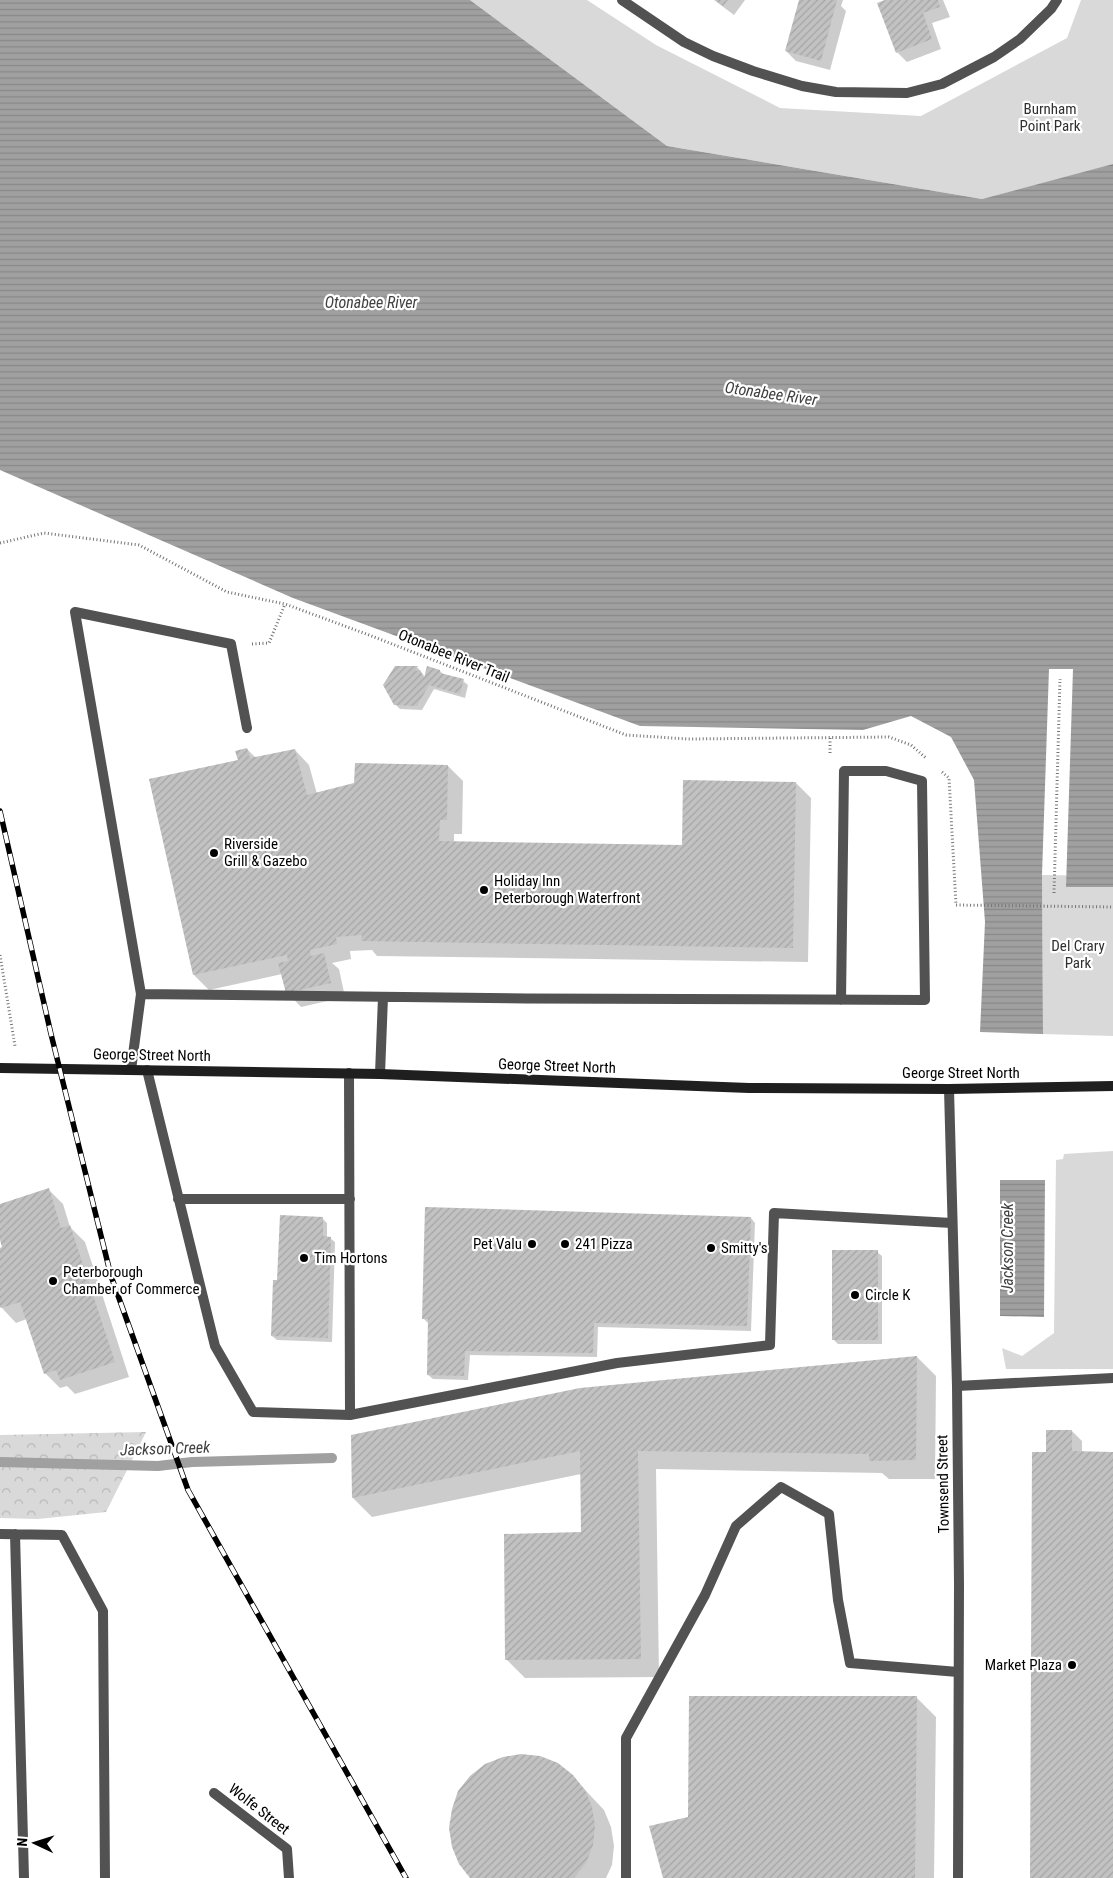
<svg xmlns="http://www.w3.org/2000/svg" width="1113" height="1878" font-family="'Roboto Condensed',sans-serif">
	<defs>
		<pattern id="forest-crowns" width="20" height="18" patternUnits="userSpaceOnUse" patternTransform="scale(1.25)"><rect width="20" height="18" fill="#d9d9d9"/><path d="M2 6a3 3 0 1 1 6 0M12 15a3 3 0 1 1 6 0" fill="none" stroke="#b8b8b8"/></pattern>
		<pattern id="water-rules" width="6" height="5" patternUnits="userSpaceOnUse" patternTransform="scale(1.25)"><rect width="6" height="5" fill="#a0a0a0"/><path d="M0 2.5h6" fill="none" stroke="#888"/></pattern>
		<pattern id="building-hatch" width="6" height="6" patternUnits="userSpaceOnUse" patternTransform="scale(1.25)"><rect width="6" height="6" fill="#c2c2c2"/><path d="M-1 1l2-2M0 6l6-6M5 7l2-2" fill="none" stroke="#a5a5a5"/></pattern>
	</defs>
	<rect width="100%" height="100%" fill="#fff"/>
	<path fill="#d9d9d9" d="M470,0h117l69,45 124,63 141,8 146,-78 14,-38h32v165l-131,34 -315,-53z
		M1042,875l71,1v160l-70,-2z
		M1113,1151v218h-107l-4,-21 20,8 32,-23 2,-173 7,-1 1,-5z"/>
	<path fill="url(#forest-crowns)" d="M146,1432l-40,80 -68,7 -38,-1v-83z"/>
	<path fill="url(#water-rules)" d="M0,0h470l197,146 315,53 131,-35v723h-47l7,-218h-24l-7,206 1,159 -63,-2 5,-110 -11,-142 -23,-43 -40,-21 -48,14 -223,-4 -347,-128 -293,-128z
		M1000,1180h45l-1,137 -44,-1z"/>
	<path fill="#0003" d="M714,0h31l-11,15z
		M800,0h43l-2,6 5,5 -16,59 -34,-9 -10,-10z
		M888,0h55l7,17 -18,6 9,26 -34,13 -10,-10z
		M396,667l22,1 7,9 15,-6 4,4 19,6 5,4 -3,13 -31,-9 -12,21 -22,-1 -5,-5z
		M247,749l9,9 39,-8 14,15 8,29 131,-28 15,15 -1,53h-8v9l229,3 113,-63 15,15 -3,164 -431,-6 -5,-6 -22,1 1,8 -19,4 7,6 6,28 -44,10 -14,-15 -5,-18 -73,16 -15,-15 -44,-195 89,-19z
		M48,1189l15,15 7,23 15,15 44,135 -54,17 -8,-8 -7,2 -15,-15 -18,-54 -11,4 -14,-15 -2,-5v-54l4,-1 -4,-12v-31z
		M322,1218l5,5v15h3l5,4 -3,100 -55,-2 -5,-4 7,-55z
		M751,1218l4,5 -4,108 -153,-4 -1,30 -127,-2 -2,25 -35,-1 -5,-4v-52l-5,-5z
		M877,1252l5,4v88h-44l-5,-5z
		M917,1357l19,19 -1,103h-46l-7,-6 -226,-4 3,208 -134,1 -19,-19 76,-125 -1,-60 -209,43 -19,-19 -1,-62z
		M1072,1431l10,10v12h31v425h-82l16,-425z
		M917,1698l19,19 -2,161h-269l24,-60z
		M572,1776l32,34 7,17 3,19 -2,19 -6,13h-134z"/>
	<g fill="none" stroke-linecap="round" stroke-linejoin="round">
		<path stroke="#a0a0a0" stroke-width="10" d="M0,1462l158,4 34,-4 140,-4"/>
	</g>
	<path fill="url(#building-hatch)" d="M715,0h13l-5,6z
		M799,0h38l-16,61 -36,-10z
		M885,0h53l2,7 -17,6 9,26 -36,14 -19,-50z
		M395,666h23l-3,5 5,-1 4,8 3,-12 13,4v3l24,6 -4,15 -31,-9 -12,21 -23,-1 -11,-20z
		M247,748l3,10 45,-9 12,46 47,-12 1,-20 93,2 -1,55h-7l-1,21 243,4 1,-65 113,2 -3,166 -432,-7 1,-6 -26,2 1,7 -27,6 1,6 13,-3 7,30 -45,10 -8,-30 10,-2 -1,-6 -94,20 -44,-196 89,-19 -3,-9z
		M49,1188l12,40 9,-3 45,137 -55,18 -4,-10 -12,4 -24,-72 -19,6 -1,-1v-59l2,-1 -2,-7v-36z
		M425,1207l326,10 -4,109 -153,-3 -1,30 -128,-2 -1,25 -37,-1 1,-56h-6z
		M280,1215l43,2v19l8,1 -3,101 -57,-2 2,-56h4z
		M832,1250h46v90h-46z
		M917,1356l-1,104 -47,1v-7l-231,-3 3,208 -136,1 -1,-126 77,-2 -1,-81 -228,47 -1,-63 229,-47z
		M1046,1430h26v21l41,1v426h-83l2,-426h14z
		M689,1696h228l-2,182h-252l-14,-52 39,-9z
		M521,1754l19,2 18,7 15,12 12,15 7,17 3,19 -2,19 -7,18 -12,15h-104l-11,-14 -7,-17 -3,-19 3,-19 6,-18 12,-15 15,-12 18,-7z"/>
	<g fill="none" stroke-linecap="round" stroke-linejoin="round">
		<path stroke="#747474" stroke-width="3" stroke-dasharray="1 2.5" stroke-linecap="butt" d="M0,543l44,-10 95,12 88,47 58,12 84,31 257,100 62,4 201,-2 22,8 15,13
			M252,644l17,-1 16,-39
			M830,738v17
			M942,772l7,6 7,127 157,2
			M1054,893l6,-214
			M0,955l15,91"/>
		<path stroke="#525252" stroke-width="10" d="M141,994c261,4 523,6 784,6l-3,-219 -36,-10h-42l-3,229
			M131,1070l10,-76 -66,-382 156,32 16,84
			M147,1070l68,276 38,66 97,3 267,-52 153,-18 4,-132 178,10
			M349,1073l1,342
			M380,1074l3,-77
			M178,1199h172
			M957,1386l156,-8
			M0,1534l62,1 41,76 2,267
			M15,1534l9,344
			M626,1878v-140l79,-143 31,-69 45,-39 48,27 9,86 12,63 108,9"/>
		<path stroke="#525252" stroke-width="10" d="M622,0l62,42 29,14 40,15 49,15 34,6 71,1 35,-9 52,-27 26,-18 31,-30 6,-9
			M949,1089l8,297 2,199 -1,293
			M214,1793l73,56 2,29"/>
		<path stroke="#1f1f1f" stroke-width="10" d="M0,1068l380,6 369,14 200,1 164,-3"/>
		<defs>
			<path id="rail" d="M0,811l51,223 60,242 77,214 218,388"/>
		</defs>
		<use href="#rail" stroke="#000" stroke-width="5.5"/>
		<use href="#rail" stroke="#fff" stroke-width="4" stroke-dasharray="11" stroke-linecap="butt"/>
	</g>
	<g fill="#000" stroke="#fff" stroke-width="2">
		<circle cx="214" cy="853" r="5"/>
		<circle cx="484" cy="890" r="5"/>
		<circle cx="532" cy="1244" r="5"/>
		<circle cx="565" cy="1244" r="5"/>
		<circle cx="711" cy="1248" r="5"/>
		<circle cx="304" cy="1258" r="5"/>
		<circle cx="53" cy="1281" r="5"/>
		<circle cx="855" cy="1295" r="5"/>
		<circle cx="1072" cy="1665" r="5"/>
	</g>
	<g text-anchor="middle" stroke-width="4.5" stroke-linejoin="round" paint-order="stroke">
		<g font-size="15" fill="#303030" stroke="#fff">
			<text x="1050" y="114">Burnham<tspan x="1050" dy="17">Point Park</tspan></text>
			<text x="1078" y="951">Del Crary<tspan x="1078" dy="17">Park</tspan></text>
		</g>
		<g font-size="15" fill="#000" stroke="#fff">
			<text transform="translate(454 656) rotate(22)" y="5">Otonabee River Trail</text>
			<text transform="translate(152 1055) rotate(1)" y="5">George Street North</text>
			<text transform="translate(557 1066) rotate(2)" y="5">George Street North</text>
			<text x="961" y="1078">George Street North</text>
			<text transform="translate(943 1484) rotate(-91)" y="5">Townsend Street</text>
			<text transform="translate(259 1809) rotate(38)" y="5">Wolfe Street</text>
		</g>
		<g font-size="15" fill="#000" stroke="#fff" text-anchor="start">
			<text x="224" y="849">Riverside<tspan x="224" dy="17">Grill &amp; Gazebo</tspan></text>
			<text x="494" y="886">Holiday Inn<tspan x="494" dy="17">Peterborough Waterfront</tspan></text>
			<text x="522" y="1249" text-anchor="end">Pet Valu</text>
			<text x="575" y="1249">241 Pizza</text>
			<text x="721" y="1253">Smitty's</text>
			<text x="314" y="1263">Tim Hortons</text>
			<text x="63" y="1277">Peterborough<tspan x="63" dy="17">Chamber of Commerce</tspan></text>
			<text x="865" y="1300">Circle K</text>
			<text x="1062" y="1670" text-anchor="end">Market Plaza</text>
		</g>
		<g font-size="16" font-style="italic" fill="#414141" stroke="#fff">
			<text x="371" y="308">Otonabee River</text>
			<text transform="translate(771 393) rotate(8)" y="6">Otonabee River</text>
			<text transform="translate(1007 1248) rotate(-90)" y="6">Jackson Creek</text>
			<text transform="translate(165 1448) rotate(-2)" y="6">Jackson Creek</text>
		</g>
	</g>
	<g transform="translate(35 1843) rotate(274)" stroke="#ffffff" stroke-width="4" paint-order="stroke">
	<path d="M0-4L9 19L0 12L-9 19Z" fill="#000000"/>
	<text y="-8" font-size="14" font-weight="bold" text-anchor="middle" fill="#000000">N</text>
	</g>
</svg>
